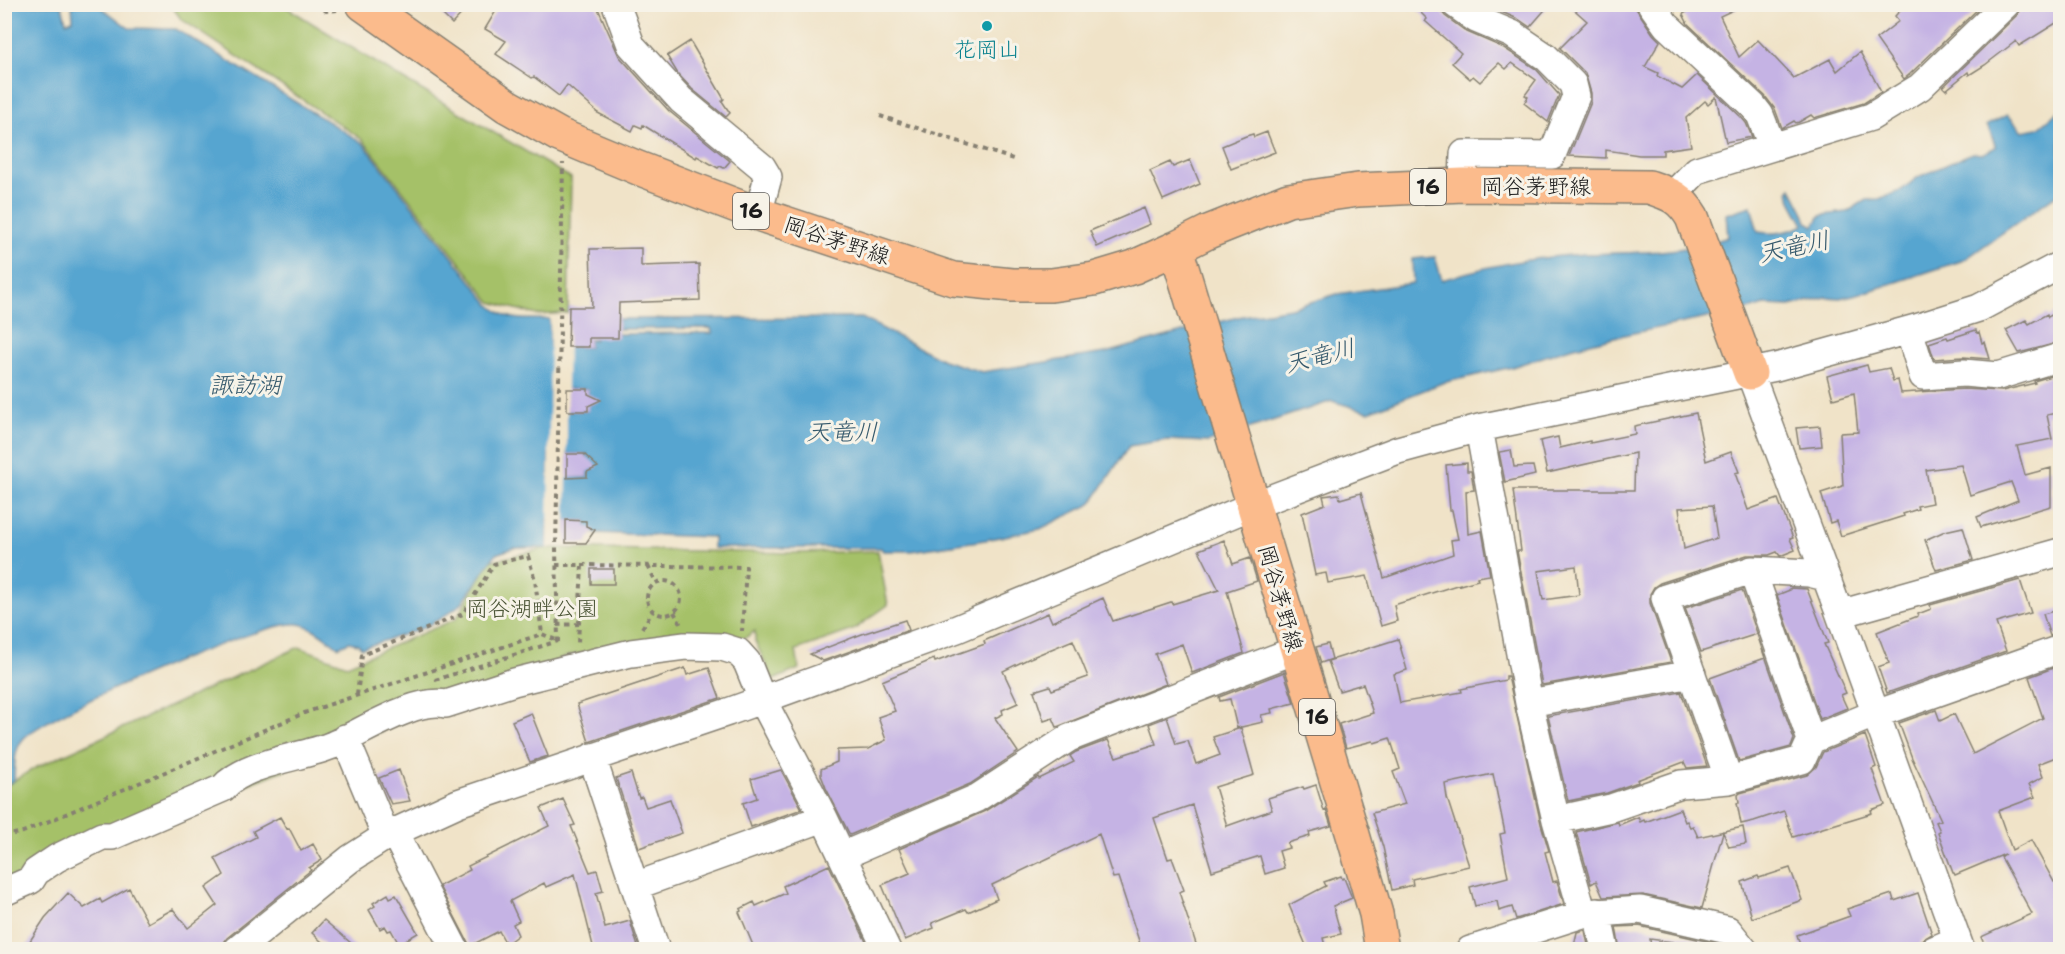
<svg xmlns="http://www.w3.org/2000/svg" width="2065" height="954" font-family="'Shantell Sans','Klee One',sans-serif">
	<rect width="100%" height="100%" fill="#f7f3e8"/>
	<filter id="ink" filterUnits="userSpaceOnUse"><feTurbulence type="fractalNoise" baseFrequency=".0167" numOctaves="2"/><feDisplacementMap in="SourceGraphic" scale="12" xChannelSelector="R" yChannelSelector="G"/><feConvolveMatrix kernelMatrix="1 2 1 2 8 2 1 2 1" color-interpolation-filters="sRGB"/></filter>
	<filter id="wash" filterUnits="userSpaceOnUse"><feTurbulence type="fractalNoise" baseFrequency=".008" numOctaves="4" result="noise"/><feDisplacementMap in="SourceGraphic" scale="24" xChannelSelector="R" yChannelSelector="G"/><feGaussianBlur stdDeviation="1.35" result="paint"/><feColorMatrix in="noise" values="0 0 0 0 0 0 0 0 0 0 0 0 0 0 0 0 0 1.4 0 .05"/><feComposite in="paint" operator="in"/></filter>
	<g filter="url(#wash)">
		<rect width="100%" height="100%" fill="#f0e3c8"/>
		<path fill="#a5c168" stroke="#606e42" stroke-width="1.5" d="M171,5h112l113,70 175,103 -3,135 -31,2 -46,-13 -128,-162 -182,-121z
			M548,548l248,5 82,-2 10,54 -35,25 -57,20 3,19 -26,11 -18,-39v-10l-10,7 -174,17 -566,227v-96l30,-18 264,-121 48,18 109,-46 34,-58z"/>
		<path fill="#56a5d0" stroke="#396076" stroke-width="1.5" fill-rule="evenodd" d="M5,5h57l4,17 7,-2 -1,-15h26l31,23 47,1 187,114 127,162c21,18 33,14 60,14v28h39v-7h5l2,-3 21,1 1,-4 94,-1 -1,-5 -93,1v-10l244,-1 81,42 39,12 123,-19 133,-36 53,-9 46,-14 76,-11 -1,-24 23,-2 7,23c45,-15 96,-23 144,-26 47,-2 98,0 142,-17l-2,-23 25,-8 7,26c17,3 30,0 46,-7l-13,-24 -2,-10 2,-3 12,23 4,11 7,4 5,-9 5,-2 23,-3 19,-12 13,-1 21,-8 17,-13 55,-25 10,1 14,-7 -9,-22 21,-10 14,16 16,-3 22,-18v82l-96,68 -98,32 -26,6 -14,-1 -36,9 -25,-1 -14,4 -137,28 -47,12 -55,18 -70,16 -73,29 -37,-11 -124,41 -41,-2 -38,6 -38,58 -51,25 -55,11 -74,11h-28l-2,-3h-168v-11l-120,-4v-2l-7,-3v-7l-38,-1v28h-34l-18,6 -35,50 -21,15 -22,11 -56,18 -4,-4 -9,-2 -11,5c-12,-9 -24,-20 -39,-23 -32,-6 -250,88 -275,114 -11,12 -9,28 -10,43l-9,5zM550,389h38v7l6,1 1,4 -3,3h-4l-1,7h-37zM549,454h38v8l6,7 -6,1v7l-38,1z"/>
		<path fill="#f0e3c8" d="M550,316l3,3v25h15l-1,48h-14l-1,16h15v49h-15l-1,18h16v3l-1,45h-15v25h-3z"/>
		<g id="blocks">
			<path fill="#c5b3e4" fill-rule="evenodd" d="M432,4h39l-19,20z
				M500,4h96l23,52 50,55 61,50 -6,7 -4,-2 -2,2 -21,-12 -1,2 -53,-33 -1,3 -7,-3 -3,6 -36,-19v-1l-29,-26 -8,11 -25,-19 -2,1 -36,-24 10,-13 -21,-12z
				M1412,4h28l1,7 4,5 22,16 37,16 32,21 23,26 -11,27 -24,-19 4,-6 -3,-2 11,-15 -24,-17 -6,6 -7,-6 -19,19 -7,-6 -3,3 -18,-16 9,-10 -36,-32 2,-2z
				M1483,4h67l-20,23 -12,-8z
				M1568,4h65l20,30 7,7 -15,26 13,6 -1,3 25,13 15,-14 44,42 5,6 6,14 -26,5 -10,-45 -8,7 -3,-3 -19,17 5,28 -28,4v5h-24l-33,-5v8l-37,-2 22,-54v-9l-6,-20 -25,-25 27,-27z
				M1701,4h45l-26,12 19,41 19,-17 36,38 36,-19 7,12 23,-19 21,40 -17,11 -50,15 -3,-3 -12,7 -3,1 -2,-2 -12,7 -7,-19 -10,-13 -77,-72 -5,-10z
				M1906,4h77l-73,70 -6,5 -28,-40 23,-18 -4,-5z
				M2028,4h33v16l-42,26 -3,-5 -31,24 -16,10 -1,-3 -22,18 -3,-3 74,-72 4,-7z
				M690,41l34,58 -2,2 8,12 -4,4 -34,-28 -14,-15 -11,-18z
				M1267,132l8,20 -44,17 -9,-23 24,-10 7,-2 1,3z
				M1190,160l10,24 -37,16 -13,-29 20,-9 3,5z
				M1144,208l6,16 -53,23 -7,-16z
				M641,248v18l58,-2 1,36 -81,3 -1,35h-29v9h-21l1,-40h23l-2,-58z
				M2061,310v32l-42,11 -13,-23 20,-10 3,4 18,-10 1,3z
				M1976,330l1,3 2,-1 3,11 3,-1 5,17 -27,-2 -29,2 -5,-16 18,-6 1,2z
				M1867,365l2,7 20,-4 4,13 5,-1 3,13 63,-4 38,2 33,-8 -1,-2 27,-8v39l-14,3 5,24 -35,7 8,29 26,-7v38l-70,21 -4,-10 41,-17 -7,-18 -41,13 -9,-30 -35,5 6,33 -15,3 1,3 -15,5 1,2 -63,20 -5,-15 -6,2 -9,-30 22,-7 -3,-53 18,-1 -4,-39 -21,6 -6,-23z
				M567,389h21v5l13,6 -13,6v5h-21z
				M1696,413l10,48 25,-9 8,20 -4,1 13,37 30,-11 15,39 -3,1 5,11 -15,6 -3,-4 -8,3h-22l-87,28 -6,4 -4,7v9l21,59 -129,23 -25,-134h4l-8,-61h121l1,-37 -88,20 -7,-32 18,-4 2,11 30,-7v2l45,-9 -1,-8zM1712,506l5,32 -33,11 -5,-41zM1576,566l3,29 -36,5 -5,-29z
				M1820,426l2,20 -23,2 -3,-20z
				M1511,450l3,17 19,-1 2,9 -30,7 -6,-30z
				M567,454h17l14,13 -11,5v5l-20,1z
				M1467,463v8h4l3,19 -8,1 2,43 14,-3 8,44 -13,2 1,3 -18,5v-1l-66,21 3,16 -16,5 -14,-50 -39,7 -2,-10 -11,2 -13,-62 23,-9 -2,-8 16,-2 1,5 21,-6 23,85 69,-24 -2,-14 7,-1 -6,-29h-2l-4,-45z
				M566,520l20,1v5l9,4 -9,13h-20z
				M1963,527l10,33 -37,10 -11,-30 20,-9z
				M1224,540l9,24 17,-6 7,23 -30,10 17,62 -52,20 -10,-29 -27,10 11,30 -109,43 -4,-9 -9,3 -10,-30 16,-5 2,4 36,-13 -15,-37 -43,18 -27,13 15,32 -16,7 1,4 -8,4 23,34 -48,32 -120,51 -24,-47 -5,-13v-6l16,-7v-12l31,-1 18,-9 -8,-23 17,-6 -13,-30 52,-22 1,3 50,-18 -1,-3 64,-28 4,9 51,-24 10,23 58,-19 1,2 47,-14 -20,-40z
				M591,569h23v15h-23z
				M2020,580l11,33 -35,10 10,28 -119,42 -9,-26 11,-4 -12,-31 41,-16v-2l13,-5 -1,-4z
				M1791,588l16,1 21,54 -4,1 22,49 -5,2 6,13 -27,11 -43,-124 13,-5 -1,-1z
				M1742,590l52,149 -3,8 -52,14 -29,-83 55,-20 -8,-24 -56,18 -16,-44z
				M2061,609v25l-11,2 -7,-22z
				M905,620l4,10 -86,31 -13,-7 52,-20z
				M1398,639l9,31 -13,4 6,29 62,-11 -1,-3 45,-9v-4h2l33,148 8,27 -4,1 8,30 4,-1 7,23 -48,15 -4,-12 -13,4 -2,-10 -22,5 -5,-19 38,-10 -8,-43 5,-1 -12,-59 -48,10 2,14 22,68 -57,13 1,6 -21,5 -9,-43 -11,-34 33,-9 -12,-32 7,-3 -10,-31 -16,5 -1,-2 -27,7 -7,-24 34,-11 -10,-29 -24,7 -11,-30z
				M1328,644l4,15 -11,4 -5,-16z
				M685,668l2,7 22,-7 11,30 -131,44 -12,-38z
				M2053,668l3,7 5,-1v81l-23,9 5,13 -14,7 6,13 -37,14 14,39 19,-10 23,42 7,-3v64l-16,7h-58l-6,-13 51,-23 -31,-57 4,-3 -50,21 -1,-2h-1l-15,-41 2,-1 -4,-9 5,-2 -29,-62 -13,-35 37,-13 4,11 14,-7 19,40 70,-36 -14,-41z
				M1284,672l10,31 -23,6 1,4 -11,2 2,7 -26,6 -7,-29 -10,2 -1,-4z
				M1681,692l26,74 -20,2 -3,-6 -47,18 1,2 -31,11 -39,8 -20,-85z
				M531,713l17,43 -18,6 -18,-41z
				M1167,717l9,27 12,-3 8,23 24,-9 -7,-18 28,-9 13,47 -39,12 12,39 45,-16 -4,-12 35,-11 1,2 12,-4 8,26 2,-1 5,16 -22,6 1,4 -23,7 2,5 -10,3 5,17 -19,6 -5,-18 -48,15 -20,-66 -38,13 14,41 4,-1 12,32 -5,2 19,58h-56l-24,-73 -5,1 -14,-44 -107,51 5,14 -29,13 -2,-3 -34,14 2,5 -29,12 -23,-55 28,-12 -11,-24 86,-38 53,-34 1,2 35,-17 -4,-6 6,-4 32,-12 8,17 40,-13 -7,-20z
				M1865,735l11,32 -4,2 13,36 -14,5 1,3 -79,24 -9,-26 -30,10 -13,3 -4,-21h2l-1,-8 2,-2 67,-18 9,-8 7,-15z
				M399,770l11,31 -19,3 -12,-26z
				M781,770l21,39 -51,18 -8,-24 14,-5 -6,-19z
				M631,773l8,25 3,-1 4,10 24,-8 12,34 -43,15 -23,-70z
				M563,799l12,26 -4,1 19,46 7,-2 6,21 -7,2 9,35 25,-7 9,29h-45l-19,-76 -29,13 -2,-4 -34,18 9,20 -6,3 5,11 -12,9 -7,-13 -29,15 -31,-60 31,-16 -2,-4 81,-40 -8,-18z
				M1680,809l5,13 2,-1 3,6 3,-1 5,11 45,-10 3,17 -17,3 -6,-15 -21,76 -59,-13 -40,2 -7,-16 -5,3 -15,-52 42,-10 1,3 19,-8 2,5 4,-2 1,2z
				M280,817l7,12 2,-1 12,23 12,-7 9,16 -13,8 2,2 -84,68 -8,12h-195l21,-32 23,-25 16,15 16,-9 2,4 27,-15 19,35 25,-14 15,19 29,-23 -11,-17 18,-13 -9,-17 41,-21 -3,-6z
				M829,865l40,83 -114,2 -16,-38 2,-1 -1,-2 14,-7 2,4 30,-13 -3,-7z
				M1790,868l12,32 -50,18 -10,-36 16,-6 1,2z
				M1341,876l1,3 2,-1 8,20 -19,8 8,28 -18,4 3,12h-18l-19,-45 37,-19 -2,-4z
				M1918,893l14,41 -10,6 -3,7 -7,3h-110l-5,-15 53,-19 -3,-7 45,-15 2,7z
				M388,894l2,4 6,-3 22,38 -19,11 -8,-14 -3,1 -3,-5 -5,3 -11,-19 6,-4 -2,-3z
				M324,920l35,30h-28l-19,-17z
				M1639,926l80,18 4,6h-35l-15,-8 -23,-3 1,11h-31l-4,-23z
				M1585,930l4,20h-16l4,-18z"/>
		</g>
	</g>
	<g filter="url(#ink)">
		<use href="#blocks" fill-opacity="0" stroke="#868072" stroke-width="1.5"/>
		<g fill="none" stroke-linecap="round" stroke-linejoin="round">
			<defs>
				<path id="minor" d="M616,4l15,41 50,55 81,67 6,10 -10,37
					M1455,4l21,15 36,15 34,23 27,27 3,12 -24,59 -88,-1 -1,31
					M1651,4l15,21 87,81 7,9 12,31
					M1673,195l24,-25 174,-53 49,-30 86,-83
					M1909,330l14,46 41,-3 34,3 62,-19
					M1750,373l89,239 122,338
					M1479,428l50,275 27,117 27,94
					M1752,570l57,3 17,4
					M1839,612l15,-2 206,-58
					M1529,703l163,-29
					M345,738l41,98
					M592,757l64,193
					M1729,780l-64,-182 87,-28 59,170
					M1556,820l55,-12 70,-24 48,-4 73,-20 9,-20 51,-21 198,-70
					M394,832l61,118
					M842,856l135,-58 92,-60 227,-88
					M635,886l189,-68
					M4,892l27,-12 5,-8 21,-14 45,-22h10l111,-48c21,-25 76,-30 107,-42 30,-12 84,-49 116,-42l68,-22 117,-29 54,-7 37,1 16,5 9,10 15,37 62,119 63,132
					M1597,912l8,38
					M237,950l113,-91 36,-23 72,-33 270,-91 229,-83 297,-124 144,-55 81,-22 297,-61 140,-39 63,-20 81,-43
					M1470,950l113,-36 57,-4 88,20 16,20
					M1934,950l23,-10"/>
				<path id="major" d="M363,4l144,102 52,29 79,33 120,46 195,65 59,6h39l43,-6 40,-12 42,-19 32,-16 80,-32 70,-10 105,-5 186,2c21,7 31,10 43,30l58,156
					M1176,248l177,587 23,79 6,36"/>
			</defs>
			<use href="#minor" stroke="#868072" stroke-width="30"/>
			<use href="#major" stroke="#868072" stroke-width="36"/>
			<path stroke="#868072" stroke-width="4" stroke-dasharray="4.5 4.5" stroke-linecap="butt" d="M317,4l9,7 12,-1
				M880,116l133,43
				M556,565h26l-4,78
				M582,565l164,2 -4,64
				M648,566l8,16
				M647 598a17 17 0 1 1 34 0a17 17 0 1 1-34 0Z
				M674,612l7,13
				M557,625l22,-1
				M642,628l11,-17
				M558,642l-2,-94 7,-385
				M435,680l123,-39
				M357,695l5,-40 101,-41 31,-50 34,-8 7,24 7,54
				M4,836l19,-4 284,-120 235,-78 14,6"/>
			<use href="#minor" stroke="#fff" stroke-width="27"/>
			<use href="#major" stroke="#fbbb8c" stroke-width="33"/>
		</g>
	</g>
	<circle fill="#0f9aa8" stroke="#f7f3e8" stroke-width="2" cx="987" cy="26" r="6"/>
	<g text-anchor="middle" stroke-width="6" stroke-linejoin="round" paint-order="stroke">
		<g fill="#f7f3e8" stroke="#5e5c59" stroke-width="1.5">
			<rect x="1410" y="169" width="36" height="36" rx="4.5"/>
			<rect x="733" y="193" width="36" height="36" rx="4.5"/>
			<rect x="1299" y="699" width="36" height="36" rx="4.5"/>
		</g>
		<g font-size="21" font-weight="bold" fill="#1c1c1c">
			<text x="1428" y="194">16</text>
			<text x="751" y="218">16</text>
			<text x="1317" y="724">16</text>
		</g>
		<g font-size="22" fill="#0d838f" stroke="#f7f3e8">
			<text x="987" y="57">花岡山</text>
		</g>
		<g font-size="22" fill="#1c1c1c" stroke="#f7f3e8">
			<text x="1536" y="194">岡谷茅野線</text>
			<text transform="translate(837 240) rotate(18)" y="8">岡谷茅野線</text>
			<text transform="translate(1281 598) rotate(74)" y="8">岡谷茅野線</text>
		</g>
		<g font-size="22" fill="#4c5637" stroke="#f7f3e8">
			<text x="532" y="616">岡谷湖畔公園</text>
		</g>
		<g font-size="24" font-style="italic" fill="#365a6d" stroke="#f7f3e8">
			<text transform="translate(1794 247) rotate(-12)" y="8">天竜川</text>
			<text transform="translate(1320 356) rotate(-14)" y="8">天竜川</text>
			<text x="245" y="393">諏訪湖</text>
			<text x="842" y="440">天竜川</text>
		</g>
	</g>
	<rect width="2065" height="954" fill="none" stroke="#f7f3e8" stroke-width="24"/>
</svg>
